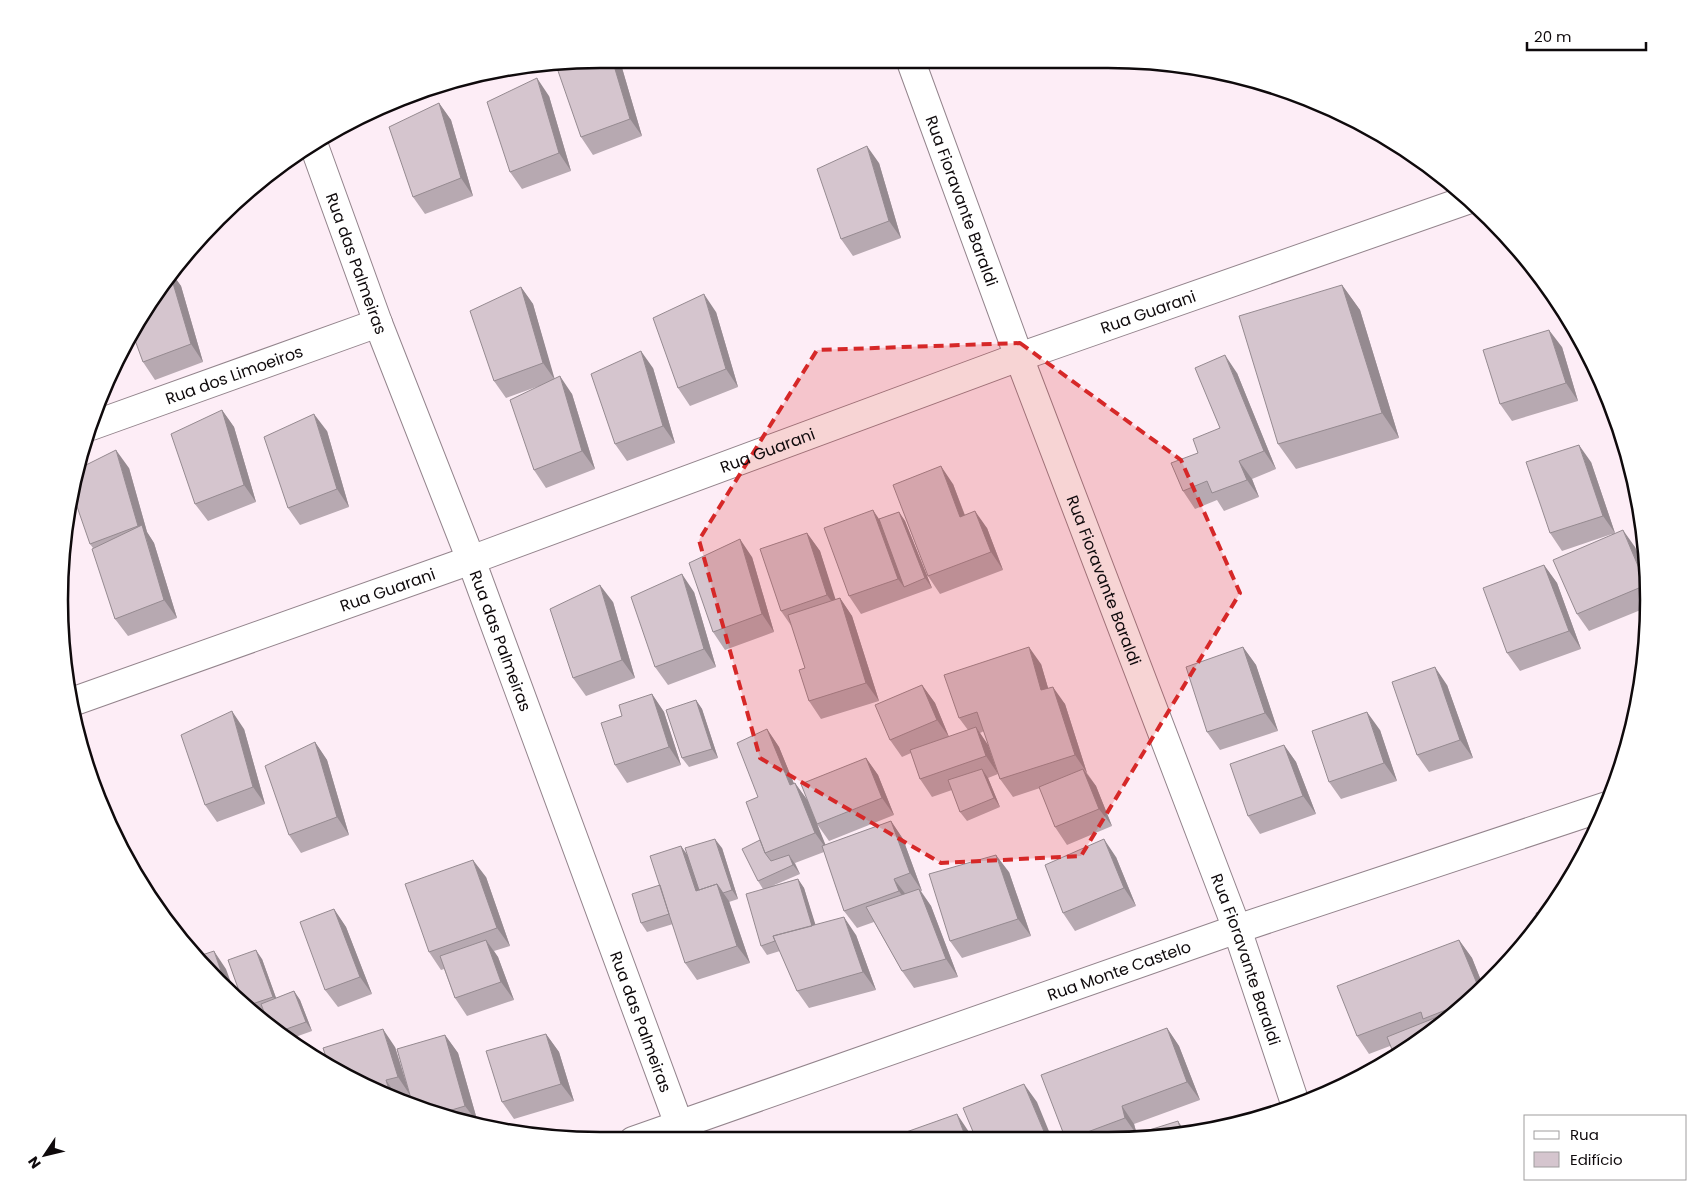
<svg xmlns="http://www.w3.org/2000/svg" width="1707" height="1200" font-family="Poppins,sans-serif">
	<rect width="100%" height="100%" fill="#fdedf6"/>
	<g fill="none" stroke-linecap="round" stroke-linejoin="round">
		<defs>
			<g id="street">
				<path id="s1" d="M910,59l109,298 218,572 58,174"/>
				<path id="s2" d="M91,426l287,-103"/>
				<path id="s3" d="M471,560l548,-203 448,-157"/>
			</g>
			<g id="secondary">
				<path id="s4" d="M313,143l65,180 93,237 214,581"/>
				<path id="s5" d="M69,703l402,-143"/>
				<path id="s6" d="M633,1141l604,-212 370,-123"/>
			</g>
		</defs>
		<use href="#street" stroke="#93848c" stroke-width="30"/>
		<use href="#secondary" stroke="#93848c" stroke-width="30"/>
		<use href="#street" stroke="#fff" stroke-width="28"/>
		<use href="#secondary" stroke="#fff" stroke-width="28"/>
	</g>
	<path fill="#b7a9b1" d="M620,61l22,75 -49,19 -12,-18z
		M549,96l22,75 -49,18 -12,-17z
		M439,103l12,17 22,76 -48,18 -12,-17z
		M879,163l22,75 -48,18 -12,-17z
		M171,272l10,14 22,76 -48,18 -12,-18 7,-62z
		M1342,285l18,25 39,128 -103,31 -18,-25z
		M521,287l12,17 21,75 18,15 23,75 -49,19 -12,-18 5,-84 -33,12 -12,-17z
		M716,312l22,75 -48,19 -12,-18z
		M1562,347l16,54 -66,20 -12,-17z
		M653,368l22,75 -48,18 -12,-17z
		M1237,373l39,96 -24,10 7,18 -35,14 -7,-11 -22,9 -12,-18 37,-63z
		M222,410l12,17 22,75 -48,19 -13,-17z
		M327,431l22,76 -49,18 -12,-17z
		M1591,462l24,71 20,14 10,25 3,28v7l-59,24 -12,-17 35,-80 -50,17 -12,-18z
		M129,468l18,64 7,11 23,75 -49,18 -13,-17 -22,-71 -3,-4z
		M953,484l12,31 22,13 16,42 -63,24 -12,-18z
		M899,512l6,9 27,67 -71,26 -12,-18 30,-77z
		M807,533l13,18 15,49 5,-2 12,18 27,85 -58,18 -12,-18 -4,-33 -13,-41 -11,-16z
		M752,557l22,75 -49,18 -12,-18z
		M1544,565l13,18 24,66 -61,22 -13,-18z
		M694,592l22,75 -48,18 -13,-18z
		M613,602l22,76 -49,18 -13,-18z
		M1243,647l13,18 22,66 -58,19 -13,-18z
		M1041,664l7,24 17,16 22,69 9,13 16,40 -45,19 -12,-18 -15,-39 -27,9 -13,-18 -16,-48 -4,2 8,12 10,29 -10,4 12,29 -33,14 -7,-9 -8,-22 -20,7 -12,-18 -9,-26 -9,4 -12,-17 32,-55 13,18 14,34 19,-7 -9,-12z
		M1447,685l26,73 -44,14 -12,-17z
		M652,694l12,18 17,53 -54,18 -12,-18 7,-49z
		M696,700l6,9 16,49 -29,9 -7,-9z
		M244,729l21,75 -48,18 -12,-17z
		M767,729l12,18 15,37 1,-1 13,18 17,44 66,-24 12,18 19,52h-1l10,15 27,71 -44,11 -12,-17 -28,-49 -17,6 -13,-17 -20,-59 -29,11 5,11 -28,12 26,-7 6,9 11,37 41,10 20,55 -67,18 -12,-17 -17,-40 -13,4 -6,-9 2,-57 -5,-8 2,-41 -2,-43z
		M1380,730l17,51 -56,18 -12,-17z
		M315,742l12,18 22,75 -48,18 -12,-18z
		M1284,745l12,17 20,52 -56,20 -12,-18z
		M866,758l12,17 16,40 -65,26 -12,-17z
		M681,846l6,9 35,-7 16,51 -9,3 21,61 -53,17 -12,-17 -12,-39 -26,8 -6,-9 19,-38z
		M1116,857l20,49 -61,25 -12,-18z
		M1009,872l22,64 -69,22 -12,-17z
		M486,877l24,69 -16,5 4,6 16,43 -47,16 -12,-18 -11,-29 -3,1 -12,-18z
		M334,909l12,18 26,67 -34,13 -13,-17z
		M1459,940l13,18 12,30 -76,62 -18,-4 -21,8 -12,-18z
		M262,959l14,39 18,-7 6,9 12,31 -25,9 -18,-15 -5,-13 -8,2 -12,-9z
		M1167,1028l12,18 21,54 -66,24 3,10 49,-1 -79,8h-40l-1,-1z
		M546,1034l13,18 15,49 -60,18 -12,-17z
		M445,1035l13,18 20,70 -4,2 -61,-19z
		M395,1047l15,48 -12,3 -69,-32z"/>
	<path fill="#958a90" d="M612,59h6l2,2 22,75 -12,-17z
		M537,78l12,18 22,75 -12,-18z
		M439,103l12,17 22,76 -12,-18z
		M867,146l12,17 22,75 -12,-17z
		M171,272l10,14 22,76 -12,-18 -21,-71z
		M1342,285l18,25 39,128 -17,-25z
		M521,287l12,17 22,76 -12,-17z
		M704,294l12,18 22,75 -12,-18z
		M1549,330l13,17 16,54 -12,-18z
		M641,351l12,17 22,75 -12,-17z
		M1225,355l12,18 39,96 -12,-18z
		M560,376l12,18 23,75 -13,-18z
		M222,410l12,17 22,75 -12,-17z
		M314,414l13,17 22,76 -12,-18z
		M1579,445l12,17 24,71 -12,-17z
		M116,450l13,18 18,64 7,11 23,75 -13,-18 -18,-63 -8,-11z
		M1239,461l13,18 7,18 -12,-17z
		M941,466l12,18 19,51 -12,-18z
		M873,510l12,18 19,59 -6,-8z
		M975,511l12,17 16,42 -12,-18z
		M899,512l6,9 27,67 -7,-10z
		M1623,530l12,17 10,25 2,14z
		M807,533l13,18 20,62 -13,-18z
		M740,539l12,18 22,75 -12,-18z
		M1544,565l13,18 24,66 -12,-18z
		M682,574l12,18 22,75 -12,-18z
		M600,585l13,17 22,76 -13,-18z
		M840,598l12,18 27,85 -13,-18z
		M1029,647l12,17 13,44 -13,-18z
		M1243,647l13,18 22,66 -13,-18z
		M1435,667l12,18 26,73 -13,-18z
		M922,685l13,18 14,34 -12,-17z
		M1053,687l12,17 22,69 -12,-18z
		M652,694l12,18 17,53 -12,-18z
		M696,700l6,9 16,49 -6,-9z
		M232,711l12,18 21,75 -12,-17z
		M1367,712l13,18 17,51 -13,-18z
		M976,727l12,18 10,29 -12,-18z
		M767,729l12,18 23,56 -12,-18z
		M315,742l12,18 22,75 -12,-18z
		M1284,745l12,17 20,52 -13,-18z
		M866,758l12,17 16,40 -12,-17z
		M982,769l6,9 12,29 -6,-9z
		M1083,769l13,17 16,40 -13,-17z
		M795,783l13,18 20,50 -13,-18z
		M891,821l12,18 19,52 -12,-18z
		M715,839l7,9 16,51 -6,-9z
		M1104,839l12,18 20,49 -12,-18z
		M681,846l12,17 12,35 -9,-7z
		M789,855l6,9 5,10 -7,-9z
		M996,855l13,17 22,64 -13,-17z
		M473,860l13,17 24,69 -13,-18z
		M798,879l6,9 16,51 -7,-9z
		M894,879l13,17 4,13 -12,-18z
		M717,884l12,17 21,62 -13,-17z
		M919,889l12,17 27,71 -12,-18z
		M334,909l12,18 26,67 -12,-17z
		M844,917l12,18 20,55 -13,-18z
		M486,940l12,17 16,43 -13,-18z
		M1459,940l13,18 12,30 -4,3z
		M256,950l6,9 17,47 -6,-9z
		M214,951l12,18 11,30 -9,-8z
		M294,991l6,9 12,31 -6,-9z
		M1167,1028l12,18 21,54 -13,-18z
		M383,1029l12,18 15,48 -12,-18z
		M546,1034l13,18 15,49 -13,-17z
		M445,1035l13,18 20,70 -13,-17z
		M386,1080l12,18 1,4 -7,-2z
		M1024,1084l13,18 16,39h-5z
		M1122,1106l12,18 3,11 -12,-17z
		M957,1114l12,18 4,9h-6z
		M1178,1121l8,12 -4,1z
		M884,1132l7,9h-3z"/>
	<path fill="#d5c5ce" stroke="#958a90" d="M600,59h12l18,60 -49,18 -24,-69 9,-5z
		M537,78l22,75 -49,19 -23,-70z
		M439,103l22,75 -48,19 -24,-70z
		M867,146l22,75 -48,18 -24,-70z
		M170,273l21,71 -48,18 -11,-30 18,-32z
		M1342,285l40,128 -104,31 -39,-128z
		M521,287l22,76 -49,18 -24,-70z
		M704,294l22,75 -48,19 -25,-70z
		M1549,330l17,53 -66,21 -17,-54z
		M641,351l22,75 -48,18 -24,-70z
		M1225,355l39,96 -25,10 8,19 -35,13 -5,-12 -24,10 -12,-28 27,-10 -5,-14 27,-11 -25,-60z
		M560,376l22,75 -48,19 -24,-70z
		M222,410l22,75 -49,19 -24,-70z
		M314,414l23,75 -49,19 -24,-71z
		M1579,445l24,71 -53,17 -24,-71z
		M116,450l22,76 -48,18 -17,-49 7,-27z
		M941,466l19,51 15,-6 16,41 -63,24 -35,-91z
		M873,510l25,69 -49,17 -25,-68z
		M899,512l26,66 -21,9 -25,-68z
		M142,525l22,75 -49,19 -23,-70z
		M1623,530l23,55 -69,29 -24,-54z
		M807,533l20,62 -46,16 -21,-62z
		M740,539l22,75 -49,18 -24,-69z
		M1544,565l25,66 -62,22 -24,-65z
		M682,574l22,75 -49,18 -24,-70z
		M600,585l22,75 -49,18 -23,-69z
		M840,598l26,85 -57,18 -10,-31 6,-2 -17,-53z
		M1029,647l12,43 12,-3 22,68 -75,24 -23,-67 -18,6 -15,-43z
		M1243,647l22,66 -58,19 -21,-65z
		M1435,667l25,73 -43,15 -25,-73z
		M922,685l15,35 -47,20 -15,-35z
		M652,694l17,53 -54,18 -14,-42 21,-7 -3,-11z
		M696,700l16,49 -30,9 -16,-48z
		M232,711l21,76 -48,18 -24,-70z
		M1367,712l17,51 -55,19 -17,-51z
		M976,727l10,29 -66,23 -10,-29z
		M767,729l23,56 5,-2 20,50 -50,20 -19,-51 12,-5 -21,-54z
		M315,742l22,75 -48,18 -24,-69z
		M1284,745l19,51 -55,20 -18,-52z
		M866,758l16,40 -65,26 -16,-40z
		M982,769l12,29 -34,14 -12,-32z
		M1083,769l16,40 -44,18 -16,-40z
		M891,821l19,52 -16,6 5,12 -55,20 -22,-65z
		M715,839l17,51 -9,3 -6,-9 -18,6 -14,-42z
		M1104,839l20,49 -61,25 -18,-48z
		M760,840l5,13 6,8 18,-6 4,10 -35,16 -16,-32z
		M681,846l15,45 21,-7 20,62 -52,17 -35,-107z
		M996,855l22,64 -68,22 -21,-67z
		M473,860l24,68 -68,24 -24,-68z
		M798,879l14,47 -39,10 2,5 -14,5 -15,-52z
		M660,885l9,29 -28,9 -9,-29z
		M919,889l27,70 -44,12 -36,-64z
		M1551,908l-12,15 -3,-10z
		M334,909l26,68 -35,13 -25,-68z
		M844,917l19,55 -66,19 -24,-55z
		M486,940l15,42 -46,16 -15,-42z
		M1459,940l21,51 -14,11 -43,17 -2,-7 -64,24 -20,-50z
		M256,950l17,47 -27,9 -2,-1 -16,-45z
		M214,951l14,40 -11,-8 -21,-26z
		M294,991l12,31 -28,10 -9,-7 -8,-21z
		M1457,1009l-49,41 -13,7 -8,-20z
		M1167,1028l20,54 -65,24 3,12 -59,22 -25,-65z
		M383,1029l15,48 -12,3 6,20 -63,-34 -6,-18z
		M546,1034l15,50 -59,18 -16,-51z
		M445,1035l20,71 -27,8 -25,-8 -16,-57z
		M1024,1084l24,57h-71l-14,-33z
		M957,1114l10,27h-70l-2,-5z
		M1178,1121l4,13 -68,7z
		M884,1132l4,9h-31z"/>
	<path fill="#d62828" fill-opacity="0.2" stroke="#d62828" stroke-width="4" stroke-dasharray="10 6" stroke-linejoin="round" d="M1020,343l161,117 59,133 -159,263 -140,7 -181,-105 -61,-218 118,-190z"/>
	<g text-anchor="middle" stroke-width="4.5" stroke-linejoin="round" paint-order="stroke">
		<g font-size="16" fill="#0f0a0c" stroke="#fff">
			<text dy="6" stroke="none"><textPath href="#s1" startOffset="151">Rua Fioravante Baraldi</textPath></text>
			<text dy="6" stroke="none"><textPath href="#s4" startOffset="128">Rua das Palmeiras</textPath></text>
			<text dy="6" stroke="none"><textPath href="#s3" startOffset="721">Rua Guarani</textPath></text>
			<text dy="6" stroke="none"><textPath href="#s2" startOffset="152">Rua dos Limoeiros</textPath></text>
			<text dy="6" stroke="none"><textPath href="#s3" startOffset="316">Rua Guarani</textPath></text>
			<text dy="6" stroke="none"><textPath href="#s1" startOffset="556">Rua Fioravante Baraldi</textPath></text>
			<text dy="6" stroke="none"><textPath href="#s5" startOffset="338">Rua Guarani</textPath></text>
			<text dy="6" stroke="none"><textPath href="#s4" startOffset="532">Rua das Palmeiras</textPath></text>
			<text dy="6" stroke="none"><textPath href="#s1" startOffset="961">Rua Fioravante Baraldi</textPath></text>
			<text dy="6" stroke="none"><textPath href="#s6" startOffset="515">Rua Monte Castelo</textPath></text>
			<text dy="6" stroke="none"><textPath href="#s4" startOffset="938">Rua das Palmeiras</textPath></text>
		</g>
	</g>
	<path d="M0 0H1707V1200H0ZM600 68H1108A532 532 0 0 1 1640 600V600A532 532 0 0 1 1108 1132H600A532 532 0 0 1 68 600V600A532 532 0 0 1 600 68Z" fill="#fff" fill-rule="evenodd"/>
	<path fill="none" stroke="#0f0a0c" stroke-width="2.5" d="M600 68H1108A532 532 0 0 1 1640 600V600A532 532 0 0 1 1108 1132H600A532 532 0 0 1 68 600V600A532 532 0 0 1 600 68Z"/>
	<rect x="1524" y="1115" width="162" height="65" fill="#ffffff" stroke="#9f9d9e"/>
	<rect x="1534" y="1131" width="25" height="8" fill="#ffffff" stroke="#9f9d9e"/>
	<text x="1570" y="1140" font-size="15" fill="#0f0a0c">Rua</text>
	<rect x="1534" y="1152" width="25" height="15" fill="#d5c5ce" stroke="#9f9d9e"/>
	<text x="1570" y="1165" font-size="15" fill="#0f0a0c">Edifício</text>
	<g transform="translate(45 1155) rotate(235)" stroke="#ffffff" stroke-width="4" paint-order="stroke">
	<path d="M0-4L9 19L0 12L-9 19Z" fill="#0f0a0c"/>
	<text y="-8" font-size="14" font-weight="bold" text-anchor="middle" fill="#0f0a0c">N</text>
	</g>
	<path d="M1527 42v8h119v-8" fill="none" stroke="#0f0a0c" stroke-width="2.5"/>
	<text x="1534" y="42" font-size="15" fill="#0f0a0c" stroke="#ffffff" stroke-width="4" paint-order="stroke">20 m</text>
</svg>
